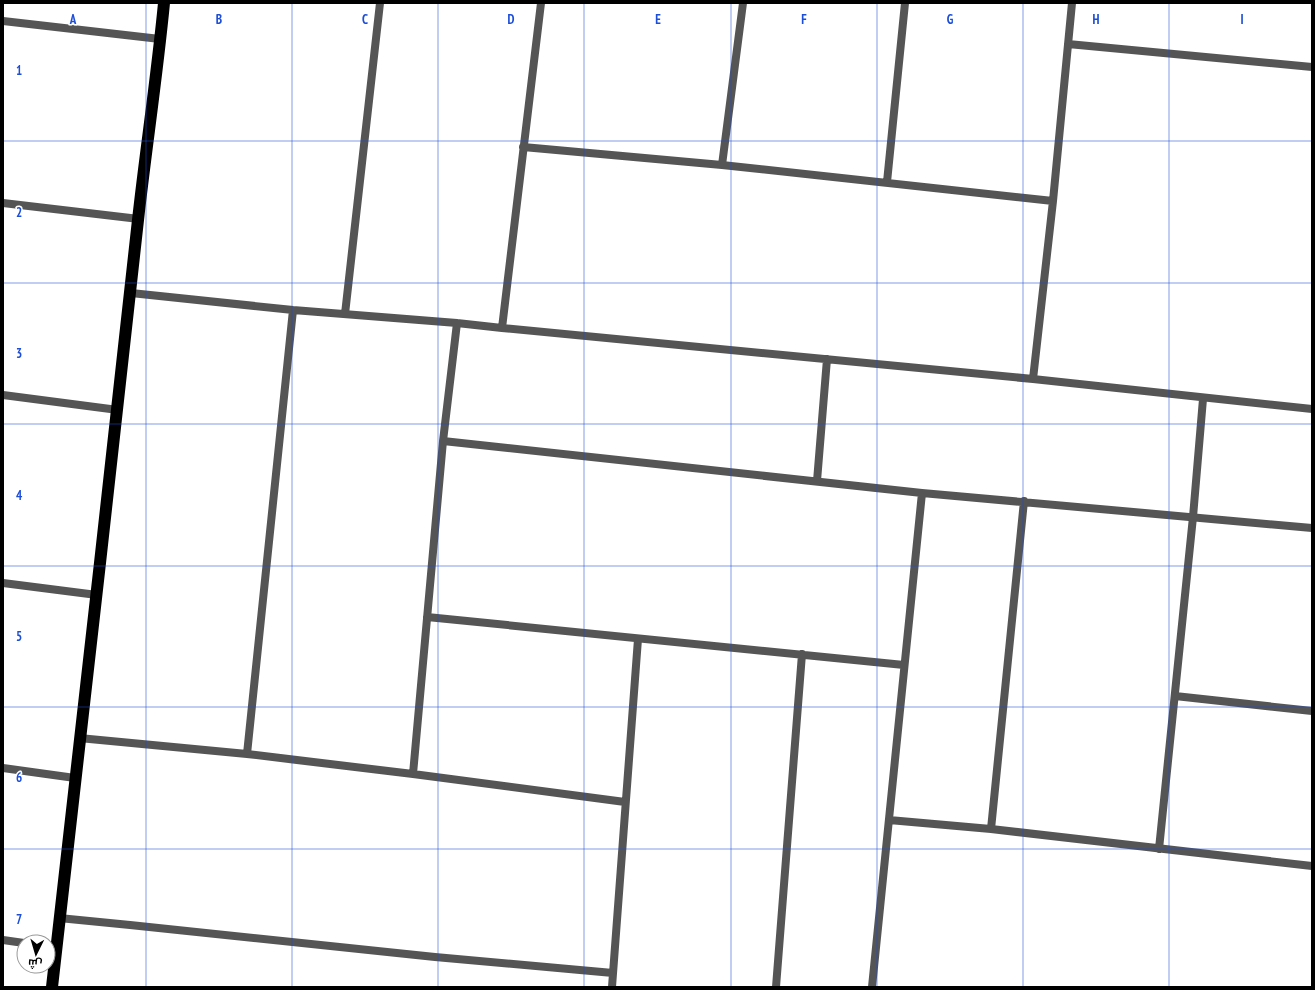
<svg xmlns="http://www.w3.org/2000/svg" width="1315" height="990" font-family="'PT Sans Narrow',Cairo,sans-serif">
	<rect width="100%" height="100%" fill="#fff"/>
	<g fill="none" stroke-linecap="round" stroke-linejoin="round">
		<path stroke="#555" stroke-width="8" d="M3,21l157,18
			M1068,44l244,23
			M523,147l199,18 331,36
			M722,165l21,-162
			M887,182l18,-179
			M3,203l136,16
			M131,293l162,17 164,13 45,5 531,51 279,30
			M345,314l35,-311
			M502,328l39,-325
			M1033,379l20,-178 19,-198
			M3,395l115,15
			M443,441l479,52 390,35
			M817,481l10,-122
			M3,583l94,12
			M427,617l477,48
			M1175,696l137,15
			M79,738l168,16 166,20 212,28
			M247,754l46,-444
			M3,768l72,10
			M413,774l30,-333 14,-118
			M889,820l102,9 321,37
			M991,829l33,-328
			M1159,849l34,-332 10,-118
			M59,918l71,7 305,32 178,16
			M3,940l21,3
			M612,987l26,-348
			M776,987l26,-333
			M872,987l50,-494"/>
		<path stroke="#000" stroke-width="12" d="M52,987c28,-256 59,-511 86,-767 8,-72 19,-144 26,-217"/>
	</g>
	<path fill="none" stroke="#1d4ed8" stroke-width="1" stroke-opacity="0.55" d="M146,3v984M292,3v984M438,3v984M584,3v984M731,3v984M877,3v984M1023,3v984M1169,3v984M3,141h1309M3,283h1309M3,424h1309M3,566h1309M3,707h1309M3,849h1309"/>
	<g font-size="13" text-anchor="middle" font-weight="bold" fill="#1d4ed8" stroke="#fff" stroke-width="3" stroke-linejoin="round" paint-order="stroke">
		<text x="73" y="24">A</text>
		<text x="219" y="24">B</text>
		<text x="365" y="24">C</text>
		<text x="511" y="24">D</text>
		<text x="658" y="24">E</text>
		<text x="804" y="24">F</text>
		<text x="950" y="24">G</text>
		<text x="1096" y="24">H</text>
		<text x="1242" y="24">I</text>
		<text x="19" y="75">1</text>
		<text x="19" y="217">2</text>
		<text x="19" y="358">3</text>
		<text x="19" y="500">4</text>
		<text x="19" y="641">5</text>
		<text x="19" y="782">6</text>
		<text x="19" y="924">7</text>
	</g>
	<rect width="1315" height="990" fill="none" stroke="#000000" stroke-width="8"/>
	<g transform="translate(36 954) rotate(185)"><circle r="19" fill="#ffffff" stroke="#999999"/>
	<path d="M0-3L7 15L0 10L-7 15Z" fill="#000000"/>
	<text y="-6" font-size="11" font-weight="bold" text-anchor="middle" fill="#000000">ش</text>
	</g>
</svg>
